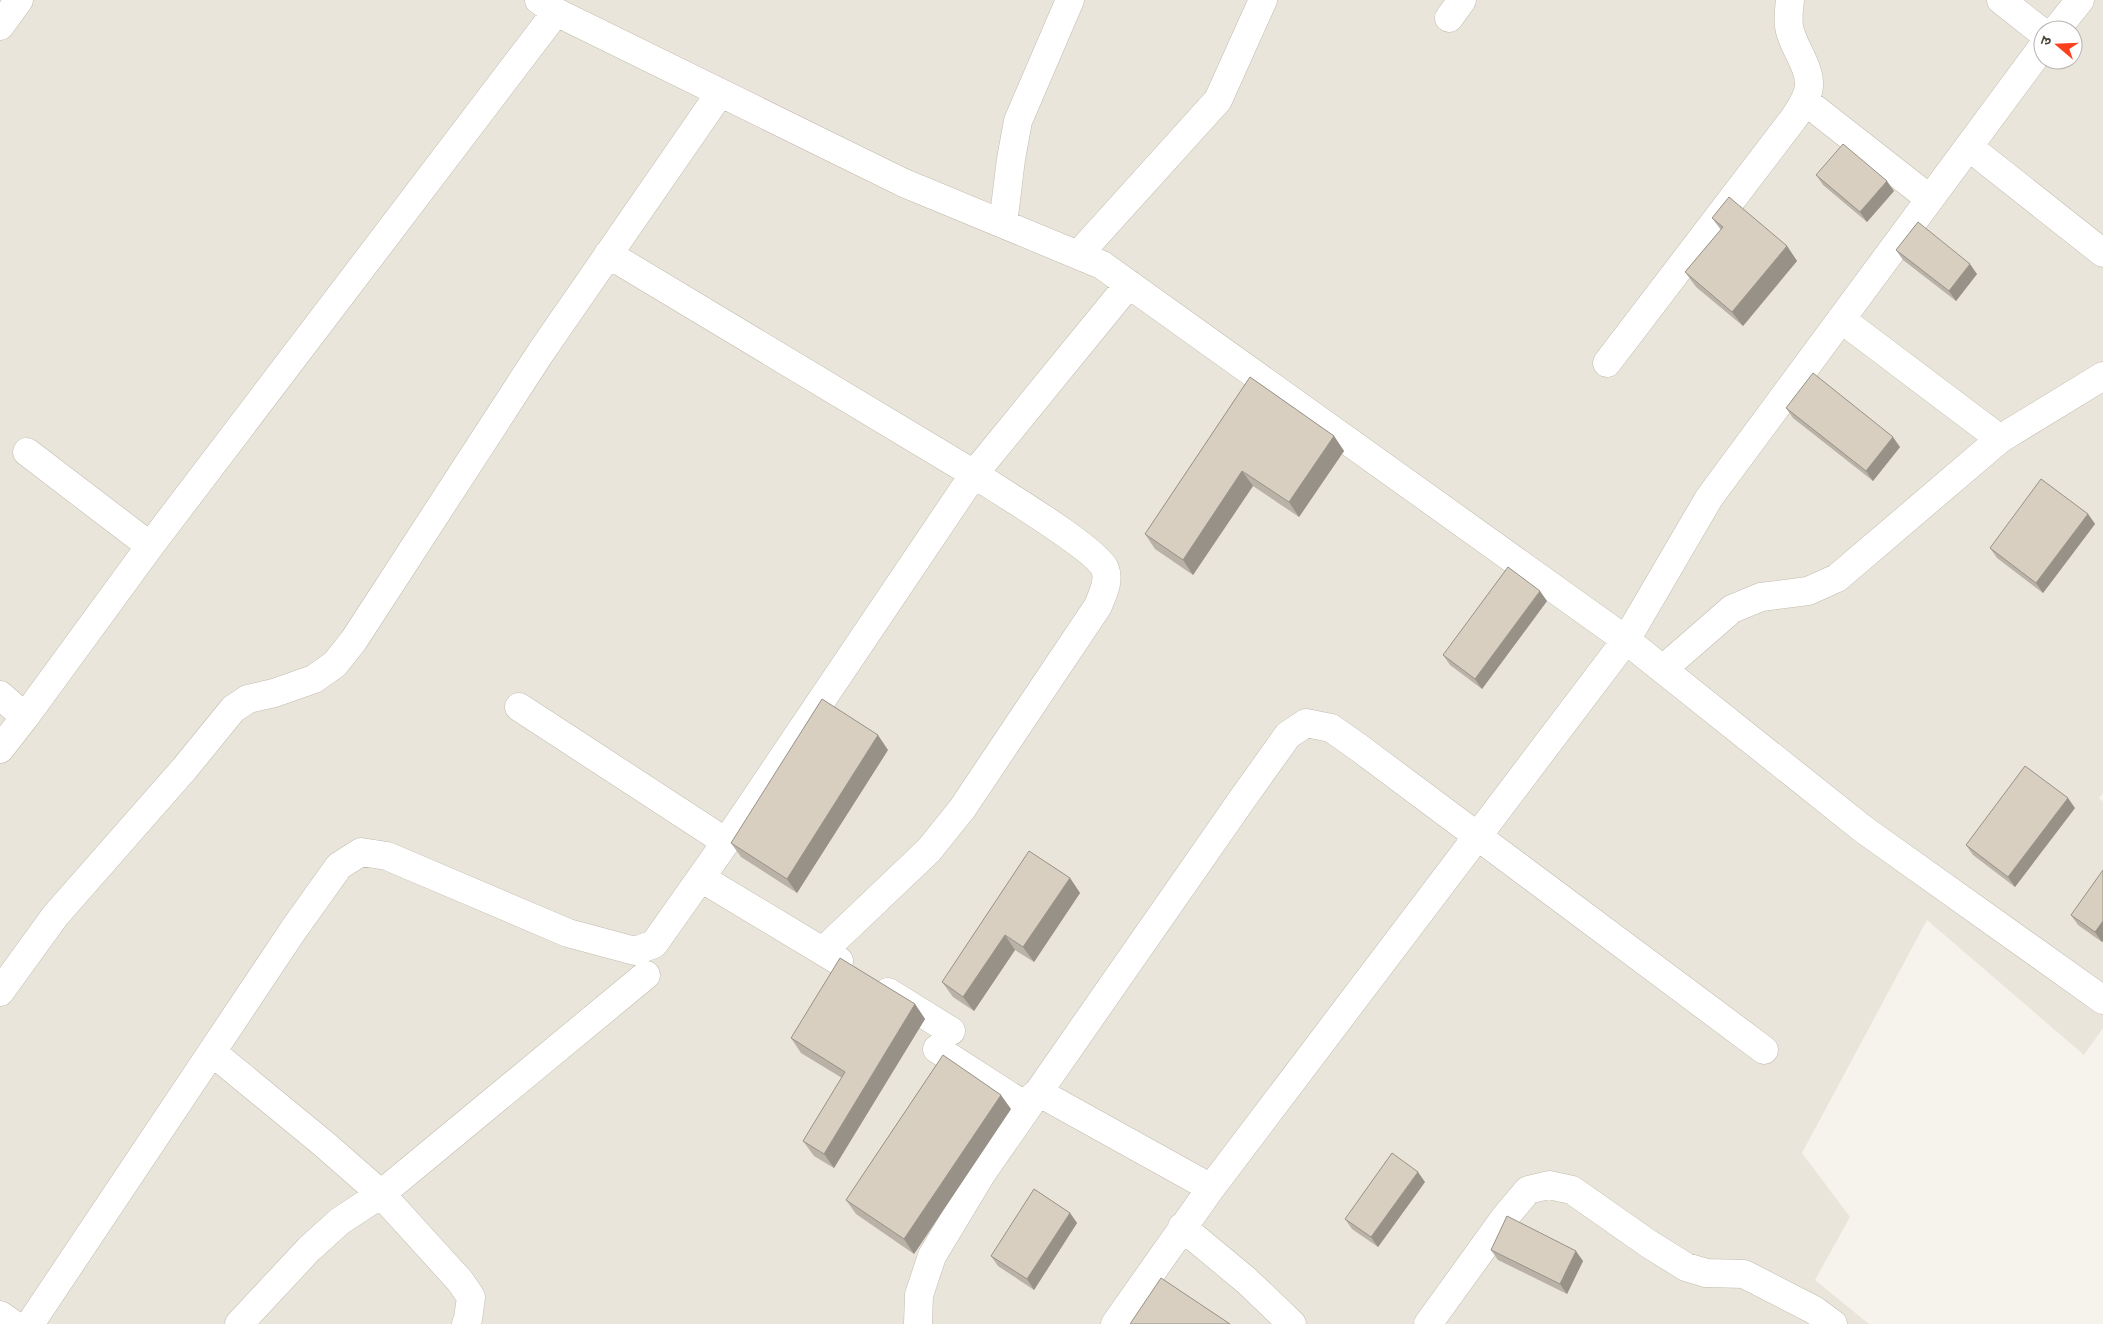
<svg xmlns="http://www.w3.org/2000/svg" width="2103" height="1324" font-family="Raleway,'Noto Sans Devanagari',sans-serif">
	<rect width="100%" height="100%" fill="#f6f3ec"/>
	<path fill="#eae5da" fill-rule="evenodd" d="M0,0h2103v793l-4,5 4,4v226l-19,27 -157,-135 -125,233 48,64 -35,63 54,44h-1869zM2043,30h30v30h-30z"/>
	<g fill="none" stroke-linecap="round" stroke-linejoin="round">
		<defs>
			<path id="street" d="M539,0l17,12 348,171 198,82 524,375 237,189 240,171
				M2001,0l42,33
				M1449,18l13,-18
				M0,26l19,-26
				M2056,30l24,-30
				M1805,101l125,98
				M1969,147l134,106
				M1003,224l8,-65 7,-38 52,-121
				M608,254l366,220 155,-190
				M1078,255l140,-155 45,-100
				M1841,319l159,120
				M1607,363l187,-245c6,-9 14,-20 15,-32 1,-19 -14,-36 -19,-55 -3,-10 -1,-21 0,-31
				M27,452l123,94
				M1663,669l69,-60 29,-12 47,-6 29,-13 163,-139 103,-63
				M0,695l25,22
				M519,707l207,135
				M0,749l25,-32 125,-171 406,-534
				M701,878l138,83
				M0,992l55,-76 130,-148 48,-59 15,-10 26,-6 40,-14 21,-15 19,-24 187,-288 179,-259
				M888,992l63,39
				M937,1049l87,56 14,-13 173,96
				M212,1052l112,92 57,50 79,87 11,16 -3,22 -2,5
				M1182,1227l65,54 45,43
				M0,1315l13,9
				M30,1324l264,-395 45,-63 22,-14 26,4 181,77 67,18 19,-7 72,-102 248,-368c24,16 123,75 131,95 5,13 -3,26 -7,37l-136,203 -33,41 -106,101
				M239,1324l70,-75 31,-28 41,-27 265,-219
				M918,1324l1,-29 13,-39 50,-83 261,-375 45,-63 18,-12 25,5 27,19 406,303
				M1115,1324l96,-136 415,-548 83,-142 334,-452
				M1428,1324l78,-108 22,-26 21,-5 23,5 77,54 37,23 20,6 38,1 70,36 19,14"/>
		</defs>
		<use href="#street" stroke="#c2bbae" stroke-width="29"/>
		<use href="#street" stroke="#fff" stroke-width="28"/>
	</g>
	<path fill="#bab2a6" d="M1816,175l78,16 -27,31 -44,-37z
		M1712,218l75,28 10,15 -54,65 -47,-39 -11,-15 36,-42z
		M1896,250l81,24 -21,27 -53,-41z
		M1250,377l84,59 10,15 -45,66 -46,-31 -60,89 -38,-26 -10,-15z
		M1786,408l114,39 -27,34 -80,-63z
		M2088,514l7,10 -52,69 -46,-35 -7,-10z
		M1547,601l-65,88 -32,-24 -7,-10z
		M888,750l-91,143 -56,-36 -10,-14z
		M2075,808l-60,79 -42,-32 -7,-10z
		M2103,870v71l-1,1 -24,-17 -7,-10z
		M1070,878l10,15 -46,69 -19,-12 -41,61 -21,-14 -11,-15z
		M915,1004l10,15 -91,149 -20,-12 -11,-15 39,-63 -41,-25 -10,-15z
		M1011,1109l-97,145 -58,-40 -10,-14z
		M1425,1182l-47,65 -26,-18 -7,-10z
		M1070,1213l7,10 -43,67 -36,-24 -7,-10z
		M1491,1250l92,11 -16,33 -69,-34z"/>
	<path fill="#979187" d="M1887,181l7,10 -27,31 -7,-10z
		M1787,246l10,15 -54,65 -11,-14z
		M1970,264l7,10 -21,27 -7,-10z
		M1334,436l10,15 -45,66 -10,-15z
		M1893,437l7,10 -27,34 -7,-10z
		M1242,471l11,15 -60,89 -10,-15z
		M2088,514l7,10 -52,69 -7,-10z
		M1540,591l7,10 -65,88 -7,-10z
		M878,735l10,15 -91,143 -10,-14z
		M2068,798l7,10 -60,79 -7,-10z
		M1070,878l10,15 -46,69 -11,-15z
		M2103,921v20l-1,1 -7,-10z
		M1005,935l10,15 -41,61 -11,-14z
		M915,1004l10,15 -91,149 -10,-14z
		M1001,1095l10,14 -97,145 -10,-15z
		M1418,1172l7,10 -47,65 -7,-10z
		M1070,1213l7,10 -43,67 -7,-11z
		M1576,1251l7,10 -16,33 -7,-10z"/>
	<path fill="#d8cfc1" stroke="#979187" d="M1843,144l44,37 -27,31 -44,-37z
		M1729,197l58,49 -55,66 -47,-40 38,-45 -11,-9z
		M1918,222l52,42 -21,27 -53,-41z
		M1813,373l80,64 -27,34 -80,-63z
		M1250,377l84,59 -45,66 -47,-31 -59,89 -38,-26z
		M2041,479l47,35 -52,69 -46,-35z
		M1508,567l32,24 -65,88 -32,-24z
		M822,699l56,36 -91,144 -56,-36z
		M2025,766l43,32 -60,79 -42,-32z
		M1029,851l41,27 -47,69 -18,-12 -42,62 -21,-15z
		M2103,870v51l-8,11 -24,-17z
		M840,958l75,46 -91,150 -21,-13 42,-69 -54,-34z
		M943,1055l58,40 -97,144 -58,-39z
		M1392,1153l26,19 -47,65 -26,-18z
		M1034,1189l36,24 -43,66 -36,-23z
		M1507,1216l69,35 -16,33 -69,-34z
		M1161,1278l69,46h-100z"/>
	<g transform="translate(2058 45) rotate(289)"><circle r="24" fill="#ffffff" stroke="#b7b4b0"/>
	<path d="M0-4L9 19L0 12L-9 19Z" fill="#fc3f1d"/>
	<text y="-8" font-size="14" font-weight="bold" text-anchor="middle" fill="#4b4439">उ</text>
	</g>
</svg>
